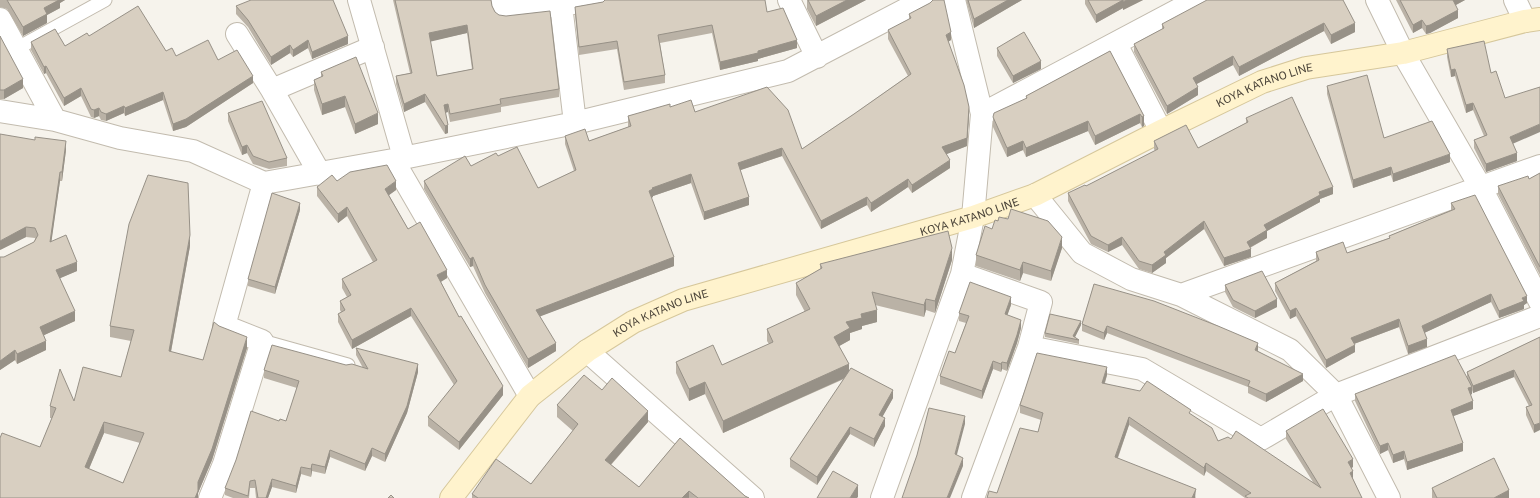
<svg xmlns="http://www.w3.org/2000/svg" width="1540" height="498" font-family="'Public Sans',sans-serif">
	<rect width="100%" height="100%" fill="#f6f3ec"/>
	<g fill="none" stroke-linecap="round" stroke-linejoin="round">
		<defs>
			<path id="lane" d="M16,49l89,-49
				M262,341l86,24"/>
			<path id="street" d="M359,0l45,157
				M502,0l2,12 92,-12
				M789,0l28,57
				M1377,0l26,53 78,135 59,114
				M1515,0l10,21
				M561,5l14,118
				M0,19l55,101
				M237,34l35,56 48,84
				M1116,44l45,87
				M272,90l101,-43
				M0,111l55,9 65,18 73,13 71,32 -40,143 38,15 -38,123 -14,34
				M982,114l215,-114
				M393,160l137,236
				M264,183l129,-23 182,-37 213,-52 136,-71
				M1035,195l47,58 49,26 50,16 109,55 46,45 53,103
				M962,274l79,28 -12,45 -56,151
				M1181,295l359,-129
				M1029,347l113,22 119,70 75,-44 204,-79
				M587,351l166,147
				M882,498l80,-224 11,-57 9,-103 -28,-114"/>
			<g id="secondary">
				<path id="s1" d="M451,498l79,-102 57,-45 46,-29 50,-22 290,-83 62,-22 126,-64 101,-49 44,-14 97,-15 122,-32 15,-2"/>
			</g>
		</defs>
		<use href="#lane" stroke="#c2bbae" stroke-width="15"/>
		<use href="#street" stroke="#c2bbae" stroke-width="24"/>
		<use href="#secondary" stroke="#d6c79b" stroke-width="24"/>
		<use href="#lane" stroke="#fff" stroke-width="13"/>
		<use href="#street" stroke="#fff" stroke-width="22"/>
		<use href="#secondary" stroke="#fff3cd" stroke-width="22"/>
	</g>
	<path fill="#bab2a6" fill-rule="evenodd" d="M0,0h65l-5,3v5l-13,7v8l-24,13 -16,-27 -7,-2z
		M393,0h98l1,6 3,6 64,77v8l-58,10v5l-51,10 -2,-10 -3,1 3,20 -3,1 -20,-32 -21,10 -8,-28v-8l14,-3zM467,33l5,36 -35,7 -7,-35z
		M807,0h59l-50,26 -9,-17z
		M966,0h56l-48,28z
		M1085,0h58l-20,10v-2l-27,15 -11,-19z
		M1343,0l12,32 -24,12 -7,-13 -85,45 -6,-11 -37,19 2,11 -31,19 -33,-62v-8l28,-15v-5z
		M1396,0h69l-9,5 2,13 -28,15 -4,1 -4,-6 -9,5z
		M603,2l164,10 30,36 -39,11v2l-38,9 -8,-37 -52,10 5,32v8l-41,7 -7,-41 -38,6 -4,-40v-8z
		M236,6l112,38 -36,15 -4,-11 -15,9 -3,-4 -19,12 -23,-38 -12,-13z
		M909,14l42,26 -3,2 21,73 -2,31 -21,8 4,14 -38,25 -4,-6 -37,25 -4,-7 -46,24 -39,-73 -42,14 9,35 -45,15 -13,-37 -38,13v1l-2,1 23,68 -134,50 16,35 -28,17 -43,-75 -12,-27 -3,1 -46,-78v-8l47,-15 27,-10 40,32 36,-17 -9,-27v-8l24,5 39,-14v-11l42,-9 25,5 107,37 52,-35 54,-38 -20,-37v-9l21,-10z
		M0,36l23,52 -19,11h-4z
		M89,36l77,15 10,5 42,4 35,23 -67,44 -13,4 -10,-31 -38,16 -1,-3 -18,8 -5,-1 -2,-4 -5,2 -3,-1 -10,-21 -17,10 -18,-33 -2,1 -13,-24v-8l34,4z
		M997,48l44,21 -28,14 -16,-27z
		M1447,49l44,24 22,71 4,17 -31,11 -12,-24v-8l10,-4 -11,-26 -7,3 -11,-37 -4,1 -4,-20z
		M1110,51l34,65v10l-2,1 -2,-4 -45,22 -7,-14 -62,26 -3,-7 -16,7 -14,-30v-10l33,-18v-3z
		M321,72l57,52 -23,10 -10,-27 -23,8 -8,-25v-10l7,-3z
		M1327,86l57,52 66,24 -57,20 -2,-7 -38,13 -26,-94z
		M228,113l59,45v8l-18,3 -16,-5 -6,-11 -5,2 -14,-34z
		M1246,118l87,76 -13,5v3l-53,29v7l-17,10 1,9 -27,9 -20,-37 -38,29v5l-14,10 -13,-4 -17,-24 -14,7 -17,-8 -23,-43v-8l18,-7 69,-35 -1,-2v-8l44,7 48,-25z
		M66,150l-4,31h-2l-9,61 26,29 -17,7 15,43 -31,14 2,15 -29,14 -2,-4 -15,10v-113h4l30,-15 1,-3v-1l-9,-1 -26,13z
		M1540,173v102l-42,-81v-8l31,-7z
		M337,181l59,9 -7,5 19,34 39,49 -6,4 18,35 44,78 -44,55 -31,-24v-9l26,-32 -43,-69 -59,33 -14,-27v-8l3,-2 -1,-2v-9l7,-4 -5,-9v-9l31,-17 -26,-46 -9,7 -21,-27v-9z
		M1451,203l76,100 -3,2v4l-25,9 -8,-16 -67,31 3,14 -19,7 -9,-27 -45,17 1,8 -29,16 -30,-52 -6,3 -15,-28v-8l41,-22v-9l31,1 42,-15v-2l62,-26z
		M300,210l-25,84 -27,-8v-7z
		M190,246l-19,106 32,8 44,-12 -35,112 -14,33v5h-198l40,-51 12,-29h-2v-12l24,-5 47,-24 10,-36 -21,-4v-11zM104,433l36,10 -17,40 -34,-14z
		M1062,248l-11,33 -28,-8 -3,8 -44,-15v-11z
		M952,260l-17,53 -9,-3 -2,7 -49,-12 2,17 -15,4v3l-12,4v7l-11,6 10,25 44,27 -11,19 3,9 -11,21 -24,-13 -33,51 -27,-18v-8l54,-80 -121,54 -18,-39 -16,7 -13,-28v-11l46,3 47,-21 -2,-3v-12l38,-17 -9,-17v-12l24,-14v-5z
		M1094,284l164,66v1l45,30 -37,21 -18,-9v-6l-141,-54 -3,7 -22,-9v-7z
		M1225,285l52,22 -22,11 -22,-11 -8,-15z
		M1011,305l-4,10 14,13 -4,15 -10,28 -5,-2 -1,3 -8,-3 -11,30 -42,-15v-8l15,-23 11,-30 -7,-2v-8z
		M1081,325l-6,12 4,3v4l-34,-7v-4z
		M1540,337l-6,96 -8,-18v-8l3,-1 -15,-29 -41,16 -1,-3v4l-2,1 3,14 -20,7 10,35 -56,19 -3,-11 -11,4 -5,-13 -8,4 -25,-53v-7l112,-16v-6z
		M356,348l62,24 -11,41 -22,49 -13,-6 -7,15 -35,-14 -5,17 -13,-3 -1,6 -10,-3 -5,19 -24,-6 -4,11h-12l-1,-10h-5l-1,10h-16l-8,-3v-7l54,-67h7l11,-33 -33,-10v-8l82,-5 17,3 -7,-13z
		M1107,375l-2,8 86,32 27,26 95,41 -27,-43v-8l67,36 -2,1 2,11 9,19h-117l-39,-27 -2,5 -75,-51 -11,33 78,39 -1,1h-208l10,-5 41,-61 3,-12 -21,-7v-8z
		M602,390l46,32 -37,43 28,22 41,-49 65,58 4,2h-277v-4l59,-10 42,-53 -16,-14v-12z
		M1432,488l77,10h-77z"/>
	<path fill="#979187" d="M58,0h7l-5,3v5l-13,7v8l-24,13v-9l21,-19z
		M847,0h19l-50,26v-10z
		M1008,0h14l-48,28v-9z
		M1123,0v8l-27,15v-8z
		M1127,0h16l-20,10v-8z
		M1452,0h13l-13,7z
		M1458,10v8l-28,15 -4,1v-8z
		M1422,20v8l-9,5v-8z
		M1324,23v8l-85,45v-9z
		M1355,23v9l-24,12v-9z
		M467,25v8l-38,9v-9z
		M951,32v8l-5,3v-8z
		M348,36v8l-36,15v-7z
		M308,40v8l-15,9v-7z
		M797,40v8l-39,11v2l-38,9v-8z
		M290,45v8l-19,12v-8z
		M1233,56v9l-40,21v-8z
		M1041,61v8l-28,14v-7z
		M46,66v7l-2,1v-7z
		M1455,69v7l-4,1v-7z
		M253,76v7l-67,44 -13,4v-7z
		M23,79v9l-19,11v-9z
		M1198,87v8l-31,19v-8z
		M81,88v8l-17,10v-8z
		M163,92v8l-38,16v-8z
		M425,94v8l-21,10v-8z
		M345,96v11l-23,8v-11z
		M1473,103v7l-7,3v-8z
		M448,104v8l-4,1v-8z
		M124,106v7l-18,8v-7z
		M969,107v8l-2,31 -25,10v-9z
		M99,108v8l-5,2v-8z
		M378,113v11l-23,10v-10z
		M1140,114v9l-45,22v-9z
		M1144,116v10l-2,1v-10z
		M1088,121v10l-62,26v-9z
		M1540,124v8l-30,13v-8z
		M448,125v8l-3,1v-8z
		M66,141v9l-4,31v-9z
		M1023,141v9l-16,7v-9z
		M247,145v8l-5,2v-8z
		M782,148v8l-44,15v-8z
		M1517,153v8l-31,11v-8z
		M1450,154v8l-57,20v-8z
		M950,160v8l-38,25v-8z
		M1391,167v8l-38,13v-8z
		M60,172v9l-10,71v-10z
		M691,174v9l-38,13v1l-4,2v-8l3,-3z
		M908,179v8l-37,25v-9z
		M396,181v9l-11,8v-9z
		M1333,187v7l-13,5v3l-53,29v7l-20,11v-7l17,-17 55,-33z
		M749,197v8l-45,15v-8z
		M867,197v8l-46,24v-8z
		M300,203v7l-25,84v-7z
		M347,207v9l-9,7v-9z
		M1204,221v8l-38,29v5l-14,10v-8l12,-13z
		M26,227v10l-26,13v-9z
		M190,235v11l-21,116v-11z
		M1062,237v11l-11,33v-10z
		M1122,237v8l-14,7v-7z
		M952,248v12l-17,53v-12z
		M1251,249v8l-27,9v-8z
		M473,257v9l-3,1v-8z
		M674,257v9l-138,52v-8z
		M77,262v9l-21,9v-10z
		M1023,262v11l-3,8v-11z
		M447,270v8l-10,6v-9z
		M1491,294v8l-69,32v-8z
		M1527,296v7l-3,2v4l-25,9v-7z
		M1011,297v8l-6,17v-8z
		M926,299v11l-2,7v-12z
		M1277,299v8l-22,11v-7z
		M411,308v8l-59,33v-9z
		M1296,308v8l-6,3v-8z
		M877,310v12l-15,4v3l-12,4v7l-16,9v-12l12,-15 15,-8z
		M75,311v10l-35,16v-10z
		M1399,319v8l-48,18v-7z
		M1021,320v8l-4,15 -10,28v-8z
		M1081,321v4l-7,14 -1,-3z
		M1107,326v7l-3,7v-7z
		M247,337v11l-35,112 -14,33v5h-3l3,-16z
		M1427,339v8l-19,7v-8z
		M46,341v9l-29,14v-10z
		M556,343v8l-28,17v-9z
		M1258,343v7l-3,7v-7z
		M1355,345v7l-29,16v-8z
		M15,350v10l-15,10v-9z
		M993,361v8l-11,30v-8z
		M1002,362v7l-1,3v-8z
		M418,364v8l-11,41 -22,49v-8z
		M849,364v12l-126,57v-12z
		M1107,367v8l-5,16v-8z
		M1514,370v7l-41,16v-7z
		M1303,374v7l-37,21v-8z
		M705,382v12l-16,7v-12z
		M503,386v9l-44,55v-8z
		M1472,387v7l-4,2v-8z
		M893,390v8l-14,25v-8z
		M1473,401v8l-22,8v-7z
		M648,411v11l-43,49v-11z
		M965,416v8l-10,38v-8z
		M1129,417v8l-14,40v-8z
		M885,418v8l-11,21v-8z
		M104,422v11l-19,45v-11z
		M1540,423v7l-6,3v-8z
		M850,427v7l-33,51v-8z
		M1388,443v7l-8,4v-8z
		M1463,443v8l-56,19v-8z
		M372,448v8l-7,15v-7z
		M330,450v7l-5,17v-7z
		M1404,451v8l-11,4v-8z
		M963,458v8l-13,32h-3z
		M1353,459v8l-5,3v-8z
		M1206,463v8l-2,5v-8z
		M312,464v7l-1,6v-8z
		M301,467v7l-5,19v-7z
		M1353,471v8l-3,-6z
		M272,479v8l-4,11h-2z
		M858,485v12l-1,1h-7z
		M1196,489l-1,9h-3z
		M1509,490v8h-15z
		M689,491v7h-7z"/>
	<path fill="#d8cfc1" stroke="#979187" fill-rule="evenodd" d="M7,0h52l-15,8 3,6 -24,13z
		M251,0h82l15,36 -36,16 -4,-12 -15,10 -3,-5 -19,12 -23,-37 -12,-14z
		M395,0h96l1,6 3,6 4,3 7,1 44,-5 9,78 -59,10 1,5 -51,10 -2,-10 -4,1 4,20 -3,1 -20,-32 -21,10 -8,-28 16,-3zM467,25l6,44 -36,7 -8,-43z
		M605,0h160l2,12 16,-4 14,32 -39,11v2l-38,9 -8,-37 -54,10 7,40 -41,7 -7,-41 -38,6 -4,-40 28,-5z
		M808,0h39l-31,16z
		M933,0h11l7,32 -5,3 18,50 5,22 -2,31 -25,9 8,13 -38,25 -4,-6 -37,24 -4,-6 -46,24 -39,-73 -44,15 11,34 -45,15 -13,-38 -39,14 1,1 -4,2 25,66 -138,53 20,33 -28,16 -43,-74 -12,-28 -3,2 -46,-78 41,-25 6,10 25,-13 2,3 19,-9 21,41 38,-18 -11,-34 20,-7 4,12 42,-15 -3,-10 42,-12v3l21,-7 4,12 72,-25 21,23 14,39 52,-35 57,-40 -23,-44 23,-12 -2,-4 21,-11z
		M968,0h40l-34,19z
		M1088,0h39l-4,2v-2l-27,15z
		M1207,0h136l12,23 -24,12 -7,-12 -85,44 -6,-11 -40,22 5,9 -31,19 -33,-62 30,-16 -2,-4z
		M1400,0h53l5,10 -28,15 -4,1 -4,-6 -9,5z
		M138,6l28,45 6,-3 4,8 32,-16 10,20 19,-10 16,26 -67,43 -13,5 -10,-32 -38,16 -1,-2 -18,8 -5,-2 -2,-4 -5,2 -3,-1 -10,-21 -17,10 -18,-32 -2,1 -13,-25 24,-13 10,17 22,-13 2,3z
		M1024,32l17,29 -28,15 -16,-28z
		M0,36l23,43 -19,11h-4z
		M1484,41l7,32 5,-2 9,27 35,-11v37l-30,13 7,16 -31,11 -12,-24 13,-5 -14,-32 -7,2 -11,-36 -4,1 -4,-21z
		M1110,51l34,65 -2,1 -2,-3 -45,22 -7,-15 -62,27 -3,-7 -16,7 -14,-31 1,-4 33,-15 -1,-2z
		M356,57l22,56 -23,11 -10,-28 -23,8 -8,-24 9,-4 -2,-4z
		M1367,75l17,63 48,-17 18,33 -57,20 -2,-7 -38,13 -26,-94z
		M1292,97l41,90 -14,5 1,3 -56,30 3,5 -20,12 4,7 -27,9 -20,-37 -40,31 2,3 -14,10 -13,-4 -17,-24 -14,8 -17,-9 -23,-43 17,-8 1,1 72,-37 -4,-8 32,-16 12,23 50,-26 -2,-4z
		M262,101l25,57 -18,4 -16,-6 -6,-11 -5,2 -14,-34z
		M0,134l35,6v-3l31,4 -4,31h-2l-10,70 16,-7 11,27 -21,8 19,41 -35,16 6,14 -29,13 -2,-4 -15,11v-104h4l30,-15 4,-7 -3,-7 -9,-1 -26,14z
		M387,165l9,16 -11,8 23,40 12,-7 27,48 -10,5 22,42 2,-1 42,70 -44,56 -31,-25 29,-36 -46,-73 -59,32 -14,-26 7,-4 -5,-9 11,-6 -9,-16 35,-19 -30,-53 -9,7 -21,-27 15,-12 5,6 13,-9z
		M1540,173v94l-42,-81 30,-10 1,3z
		M148,175l40,8 2,52 -21,116 34,9 11,-38 5,4 28,11 -35,112 -14,33v9l-3,7h-195v-60l2,-5 38,14 16,-39 -6,-2 10,-37 14,32 9,-34 38,10 13,-47 -24,-4 19,-102zM104,422l40,11 -21,50 -38,-16z
		M272,193l28,10 -25,84 -27,-8z
		M1475,195l52,101 -5,2 2,3 -25,10 -8,-17 -69,32 5,13 -19,7 -9,-27 -48,19 4,7 -29,15 -30,-52 -6,3 -15,-28 44,-23 -3,-8 27,-10 4,11 43,-15 -1,-2 66,-27 -4,-6z
		M1011,209l37,12 14,16 -11,34 -28,-9 -3,8 -44,-15 9,-29 7,3 3,-9 3,1 1,-4 9,2z
		M948,231l4,17 -17,53 -9,-2 -2,6 -52,-13 5,18 -16,4 1,4 -16,4 4,6 -16,9 15,27 -126,57 -18,-39 -16,7 -13,-27 37,-17 9,20 51,-23 -6,-13 43,-20 -14,-26 26,-15 -2,-4z
		M1262,271l15,28 -22,12 -22,-11 -8,-15z
		M970,282l41,15 -6,17 16,6 -4,15 -10,28 -5,-1 -1,2 -8,-3 -11,30 -42,-15 9,-25 6,2 14,-37 -10,-3z
		M1094,284l60,17 64,25 40,17 -3,7 48,24 -37,20 -18,-8 2,-5 -143,-55 -3,7 -22,-9z
		M1050,314l31,7 -8,15 6,4 -34,-7z
		M1540,337v86l-6,2 -8,-18 6,-2 -18,-35 -41,16 -6,-14z
		M272,345l74,20 6,-1 16,5 -12,-21 62,16 -11,42 -22,48 -13,-6 -7,16 -35,-14 -5,17 -13,-3 -1,5 -10,-2 -5,19 -24,-7 -6,19h-8l-3,-18 -5,1 -2,15 -23,-8 11,-28 15,-49 28,10 1,-2 6,2 13,-40 -35,-11z
		M1037,353l70,14 -5,16 38,8 7,-10 44,29 -2,3 23,15 6,13 10,-4 3,2 5,-8 85,57 -35,-57 37,-22 30,50 -5,3 5,9 -3,2 12,25h-114l-3,-2 6,-3 -45,-30 -2,5 -75,-51 -14,40 81,32 -4,9h-205l2,-7 8,2 23,-65 18,4 5,-19 -23,-8z
		M1455,355l17,32 -4,1 5,13 -22,9 12,33 -56,19 -3,-11 -11,4 -5,-12 -8,3 -25,-52z
		M851,368l42,22 -14,25 6,3 -11,21 -24,-12 -33,50 -27,-18z
		M584,375l18,15 10,-12 36,33 -43,49 34,27 41,-49 65,58 4,2h-51l-9,-7 -7,7h-204l-6,-4 24,-35 35,25 47,-60 -21,-19z
		M929,408l36,8 -10,38 8,4 -16,40h-45l15,-43z
		M1494,458l15,32 -15,8h-57l-5,-10z
		M833,471l25,14 -8,13h-33z
		M391,495l3,3h-6z"/>
	<g text-anchor="middle" stroke-width="3.5" stroke-linejoin="round" paint-order="stroke">
		<g font-size="11" fill="#4b4439" stroke="#fff">
			<text dy="4" stroke="none"><textPath href="#s1" startOffset="933">KOYA KATANO LINE</textPath></text>
			<text dy="4" stroke="none"><textPath href="#s1" startOffset="609">KOYA KATANO LINE</textPath></text>
			<text dy="4" stroke="none"><textPath href="#s1" startOffset="285">KOYA KATANO LINE</textPath></text>
		</g>
	</g>
</svg>
